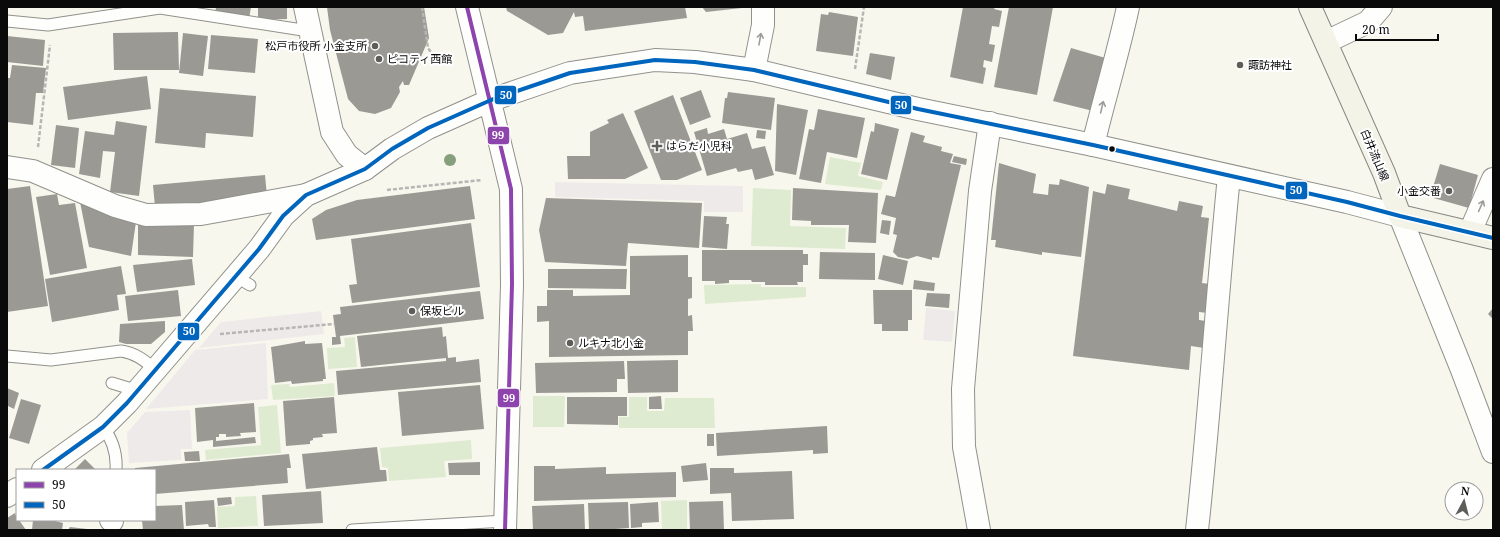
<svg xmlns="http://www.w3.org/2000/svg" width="1500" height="537" font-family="'Noto Serif','Noto Sans JP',serif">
	<rect width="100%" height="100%" fill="#f8f7ed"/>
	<path fill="#efeaea" d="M555,182l188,4v26h-39v-11l-149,-4z
		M926,308l29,3 -3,31 -29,-2z
		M321,311l3,23 -125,14 22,-26z
		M266,343l2,56 -122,10 49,-59z
		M190,410l2,39h-11v11l-52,3 -2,-30 18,-21z"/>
	<path fill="#deebd0" d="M830,157l31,6 -3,13 25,6 -2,8 -56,-6z
		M753,188l38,2 -1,36 56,2 -1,21 -94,-3z
		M761,284v3h45v10l-101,7 -1,-19z
		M355,337l2,30 -29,2 -1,-21 18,-1 -1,-9z
		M334,383l1,13 -62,4 -2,-15 18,-1 1,3z
		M533,396h32l-1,31h-31z
		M629,397h18v14h17l1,-13h49l1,30h-96v-11h10z
		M277,405l4,48 -75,7 -1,-10 56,-5 -3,-38z
		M471,440l1,19 -28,2 2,16 -57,4 -1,-13 -6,-1 -2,-19z
		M256,496l2,30 -40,2 -1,-21 18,-1v-9z
		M687,500v30h-25l-1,-29z"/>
	<path fill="#9a9994" d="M216,7h35l-2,12 -34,-4z
		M258,7h29v12l-29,1z
		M327,7h97l5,31 -20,47h-5l-1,-4 -4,6 1,5 -9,16 -16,6 -16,-3 -11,-12 -18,-69z
		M506,7h179l2,11 -102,13 -2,-15 -8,1 -1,-5 -11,21 -15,2 -41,-24z
		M702,7h40v1l-36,4z
		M963,7h32l-1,2 8,2 -3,16 -7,-1 -3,18 6,1 -3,17 -8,-2 -1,7 3,1 -3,16 -33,-7z
		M1009,7h44l-16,88 -43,-8z
		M829,12l29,5 -5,39 -37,-5 5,-37 7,1z
		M178,32l1,38h-65l-1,-37z
		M183,33l25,3 -5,40 -24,-3z
		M211,35l47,4 -3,34 -47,-4z
		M7,36l38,4 -2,26 -36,-4z
		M1071,48l38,11 -16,52 -40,-10z
		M870,53l25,4 -4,23 -25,-6z
		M12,65l34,3 -3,25h-7l-3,32 -26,-3v-44h3z
		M147,76l4,33 -83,11 -5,-33z
		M160,88l96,8 -3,41 -47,-4 -1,15 -50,-5z
		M701,90l10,27 -21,8 -10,-27z
		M728,92l47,6 -4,32 -49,-7 3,-25h2z
		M673,95l29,75 -25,10h-16l-27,-69z
		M777,104l31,6 -12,65 -21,-4z
		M818,109l47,9 -8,40 -30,-6 -6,31 -22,-4 10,-50 5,1z
		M623,113l25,55 -23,11h-57l-1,-23h23v-24l19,-9 -2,-3z
		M116,121l31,5 -8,70 -29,-4 5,-40 -12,-1 -3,27 -21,-4 6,-43 29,4z
		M875,123l24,6 -12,51 -26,-6 10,-43 3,1z
		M56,125l23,3 -4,40 -24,-3z
		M707,128l1,6 16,-5 3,10 20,-6 5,16 13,-3 9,29 -19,5 -3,-11 -14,3 -2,-4 -29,8 -13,-44z
		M757,130l9,1 -1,8 -9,-1z
		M911,132l14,4 -2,6 19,5 -1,4 12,3 -3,9 11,2 -22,93 -7,-1v3l-15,-4 -9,3 -10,-2 -5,-5 4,-17 -4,-1 3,-16 -15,-4 5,-19 9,2z
		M954,156l13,3 -1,6 -14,-3z
		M999,163l37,11 -3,19 15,2 1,-11 10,1 1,-6 29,8 -8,70 -39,-5v3l-47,-8 1,-7h-5z
		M1440,164l38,11 -9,33 -39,-11z
		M265,175l2,21 -72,12 -40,-1 -2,-22z
		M1107,184l23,5 -2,10 49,12 2,-10 24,5 -2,11 8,1 -7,65 8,1 -2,29 -9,-1v8l7,1 -2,27 -13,-2 -2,24 -116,-14 20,-165 12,3z
		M30,186l18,120 -41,6v-123z
		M470,186l5,33 -159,21 -4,-21 14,-9 31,-10z
		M793,188l85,5 -2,50 -28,-1 1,-17h-38v-4l-19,-1z
		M57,194l2,11 16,-2 12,65 -37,7 -14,-78z
		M546,198l156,5 -3,45 -71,-5 -2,23 -81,-4 -6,-32z
		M80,202l56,20 -5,34 -42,-9z
		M704,216l23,1 -1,7h3l-2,25 -25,-2z
		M882,220l9,1 -2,14 -9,-2z
		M138,222l56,2 -1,33 -55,-2z
		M471,223l9,64 -128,16 -3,-18 8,-1 -6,-45z
		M702,250h101v4h5v11h-5v17h-6l1,3h-33v-3h-13l-1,-2h-22v3l-14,1v-3h-13z
		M820,252l55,1v27l-56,-1z
		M688,255v22h4v21l-4,1v17l4,-1 1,16h-5v24l-139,2v-36l-12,1v-16h10v-16h26v6l57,-1v-39z
		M883,255l25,6 -5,24 -25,-6z
		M192,259l3,26 -58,7 -4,-27z
		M121,266l5,28 -9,1 2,15 -67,12 -7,-43z
		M548,269h79l-1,20 -78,-1z
		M914,280l21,3 -1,8 -21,-2z
		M178,290l3,26 -53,5 -3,-25z
		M873,290h39v30h-4v11h-26v-7h-8z
		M480,291l4,28 -144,17 1,8 -9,1v-8h4l-3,-22 8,-1 -1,-7z
		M927,293l23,1 -1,14 -24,-2z
		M1493,308v11l-5,-5z
		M165,321v11l-14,12h-25l-7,-2 1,-18z
		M442,327l1,10 3,-1 2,22 8,-1v5l23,-3 2,23 -143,13 -2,-24 110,-10v-3l-85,9 -4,-31z
		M305,341v3l17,-1 4,36h-3v2l-31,3 -1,-3 -16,2 -4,-36z
		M678,360v32l-50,1 -1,-32z
		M624,361l1,18h-8v13l-81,1 -1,-30z
		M480,385l4,44 -82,7 -4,-44z
		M7,388l12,5 -5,16 -6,-3 -1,3z
		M661,396l1,13h-13v-12z
		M334,397l3,36 -15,1 1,3 -10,1v2l-3,1v3l-24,2 -3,-45z
		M567,397h60v19h-9v9l-51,-1z
		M21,399l20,6 -12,39 -20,-6z
		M254,403l2,29 -16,1 1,3 -15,1v-3h-7v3h-3v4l39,-4 1,6 -43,4v-7l-16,2 -2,-34z
		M827,426l1,27 -15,1v-4l-96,6 -1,-23z
		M707,434h7v12h-7z
		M377,447l3,23h6l1,11 -81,8 -4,-35z
		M199,451l1,10h-15l-1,-9z
		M289,454l2,14h-4l1,15 -133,11v-24h-20v-2z
		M85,459l11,11h-22z
		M480,462v13h-31l-1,-12z
		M706,463l2,17 -25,2 -2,-16z
		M534,466h21v3l51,-2v7l70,-2v25l-142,4z
		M710,468h24v5l58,-2 2,48 -62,2 -1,-28 -21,1z
		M321,491l2,32 -59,3 -2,-31z
		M231,497l1,7 -14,2 -1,-8z
		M214,500l2,27h-7l-1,-3 -22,2 -1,-24z
		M723,501l1,29h-34l-1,-28z
		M628,502l1,26 -27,2 -13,-1 -1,-26z
		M658,502l1,20 -17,1v4l-11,1 -1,-24z
		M584,504l1,26h-52l-1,-24z
		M182,505l2,25h-41l-1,-10h13v-14z
		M15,513l2,7h2l7,10h-19v-12z
		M33,520h18l12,3 -1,7h-30z
		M70,527l17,2v1h-19z"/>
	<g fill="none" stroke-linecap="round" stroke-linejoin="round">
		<defs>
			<path id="service" d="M7,21l41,4 112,-17 149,23
				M235,276l15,9
				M7,356l44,4 70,-9c15,2 24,10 35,19
				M112,383l26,8
				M103,427c10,13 14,27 13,43
				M352,530l153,-9"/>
			<path id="minor" d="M305,7l27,125 15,23 18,14
				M1326,42l42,-20 13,-15
				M754,70l9,-45v-18
				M1093,145c11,-46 25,-91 35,-138
				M7,167l26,4 82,35 31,9 55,-1 105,-19
				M1470,232l23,-53
				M111,520l1,1
				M979,530l-15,-83 -1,-58 17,-198 10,-68
				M1197,530c13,-118 20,-236 32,-354"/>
			<path id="tertiary" d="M467,7l44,182 1,95 -7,246
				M43,470l60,-43 24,-24 132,-154 24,-33 23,-21 59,-26 27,-20 36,-21 63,-28 79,-27 85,-13 40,2 59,8 164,39 175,36 254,57 53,14 62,154 31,82
				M7,496l10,-7"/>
			<path id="secondary" d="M1310,7l74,166 16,43 93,22"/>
		</defs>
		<use href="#service" stroke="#91918c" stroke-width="13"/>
		<use href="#minor" stroke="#91918c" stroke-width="24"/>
		<use href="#tertiary" stroke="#91918c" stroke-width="24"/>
		<use href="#secondary" stroke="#888783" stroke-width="24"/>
		<path stroke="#b7b6b5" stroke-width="2.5" stroke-dasharray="4 2" stroke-linecap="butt" d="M422,7l6,41 10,14
			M855,69l9,-62
			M38,147l12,-102
			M387,190l95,-10
			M220,334l114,-10"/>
		<use href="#service" stroke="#fefefc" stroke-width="11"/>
		<use href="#minor" stroke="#fefefc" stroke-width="22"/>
		<use href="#tertiary" stroke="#fefefc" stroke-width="22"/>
		<use href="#secondary" stroke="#f3f3e8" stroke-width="22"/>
		<defs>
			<path id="bus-1" d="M467,7l44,182 1,95 -7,246"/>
			<path id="bus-2" d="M43,470l60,-43 24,-24 132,-154 24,-33 23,-21 59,-26 27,-20 36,-21 63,-28 79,-27 85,-13 40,2 59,8 164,39 175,36 254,57 53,14 93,22"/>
		</defs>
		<use href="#bus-1" stroke="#fff" stroke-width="7"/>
		<use href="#bus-2" stroke="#fff" stroke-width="7"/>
		<use href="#bus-1" stroke="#8e44ad" stroke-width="4"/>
		<use href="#bus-2" stroke="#0065bd" stroke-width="4"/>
	</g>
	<circle fill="#86a07e" cx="450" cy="160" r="6"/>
	<defs><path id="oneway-shaft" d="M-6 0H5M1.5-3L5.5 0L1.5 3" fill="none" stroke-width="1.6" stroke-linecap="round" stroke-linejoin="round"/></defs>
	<g stroke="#9c9c9b">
		<use href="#oneway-shaft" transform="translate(760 39) rotate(-80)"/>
		<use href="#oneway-shaft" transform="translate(1102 107) rotate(-77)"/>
		<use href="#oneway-shaft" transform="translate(1481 206) rotate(-66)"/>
	</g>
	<g fill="#5d5d59" stroke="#fff" stroke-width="1.5">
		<circle cx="375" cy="46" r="4"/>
		<circle cx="379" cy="59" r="4"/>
		<circle cx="1240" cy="65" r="4"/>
		<path d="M655 140h4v4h4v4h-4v4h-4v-4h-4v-4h4z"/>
		<circle cx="1449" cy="191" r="4"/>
		<circle cx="412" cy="311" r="4"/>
		<circle cx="570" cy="343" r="4"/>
	</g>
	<circle fill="#0a0a0a" stroke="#fff" stroke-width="1.5" cx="1112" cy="149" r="3.5"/>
	<g text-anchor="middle" stroke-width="4" stroke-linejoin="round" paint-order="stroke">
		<g font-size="11" fill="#0a0a0a" stroke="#fff" text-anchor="start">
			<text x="367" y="50" text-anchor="end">松戸市役所 小金支所</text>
			<text x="387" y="63">ピコティ西館</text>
			<text x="1248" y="69">諏訪神社</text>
			<text x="666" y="150">はらだ小児科</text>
			<text x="1441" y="195" text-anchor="end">小金交番</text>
			<text x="420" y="315">保坂ビル</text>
			<text x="578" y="347">ルキナ北小金</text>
		</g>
		<g font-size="11" fill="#0a0a0a" stroke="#fff">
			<text transform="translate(1375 155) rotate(67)" y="4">白井流山線</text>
		</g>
	</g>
	<g stroke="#fff" stroke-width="1.5">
		<rect x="494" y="85" width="23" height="20" rx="4" fill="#0065bd"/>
		<rect x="890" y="95" width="22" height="20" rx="4" fill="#0065bd"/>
		<rect x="487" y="126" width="23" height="19" rx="4" fill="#8e44ad"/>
		<rect x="1285" y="181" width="23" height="19" rx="4" fill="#0065bd"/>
		<rect x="177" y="322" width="23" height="19" rx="4" fill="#0065bd"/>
		<rect x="497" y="388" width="23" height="20" rx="4" fill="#8e44ad"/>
	</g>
	<g font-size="11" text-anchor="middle" font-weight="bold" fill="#fff">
		<text x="506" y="99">50</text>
		<text x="901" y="109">50</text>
		<text x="498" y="139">99</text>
		<text x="1296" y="194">50</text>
		<text x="189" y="335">50</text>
		<text x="509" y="402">99</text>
	</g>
	<rect width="1500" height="537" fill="none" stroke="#0a0a0a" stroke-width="16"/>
	<rect x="16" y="469" width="140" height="52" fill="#ffffff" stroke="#9d9d9d"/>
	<rect x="24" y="482" width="20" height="6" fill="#8e44ad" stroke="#9d9d9d"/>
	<text x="52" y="489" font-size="12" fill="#0a0a0a">99</text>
	<rect x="24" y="502" width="20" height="6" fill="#0065bd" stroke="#9d9d9d"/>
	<text x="52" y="509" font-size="12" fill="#0a0a0a">50</text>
	<g transform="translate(1464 501) rotate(7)"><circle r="19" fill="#ffffff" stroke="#9d9d9d"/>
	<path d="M0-3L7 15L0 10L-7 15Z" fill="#5d5d59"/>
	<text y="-6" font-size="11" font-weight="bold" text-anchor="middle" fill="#0a0a0a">N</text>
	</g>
	<path d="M1356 34v6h82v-6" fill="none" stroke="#0a0a0a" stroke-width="2"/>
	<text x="1362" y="34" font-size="12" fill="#0a0a0a" stroke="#ffffff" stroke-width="3" paint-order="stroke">20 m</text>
</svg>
